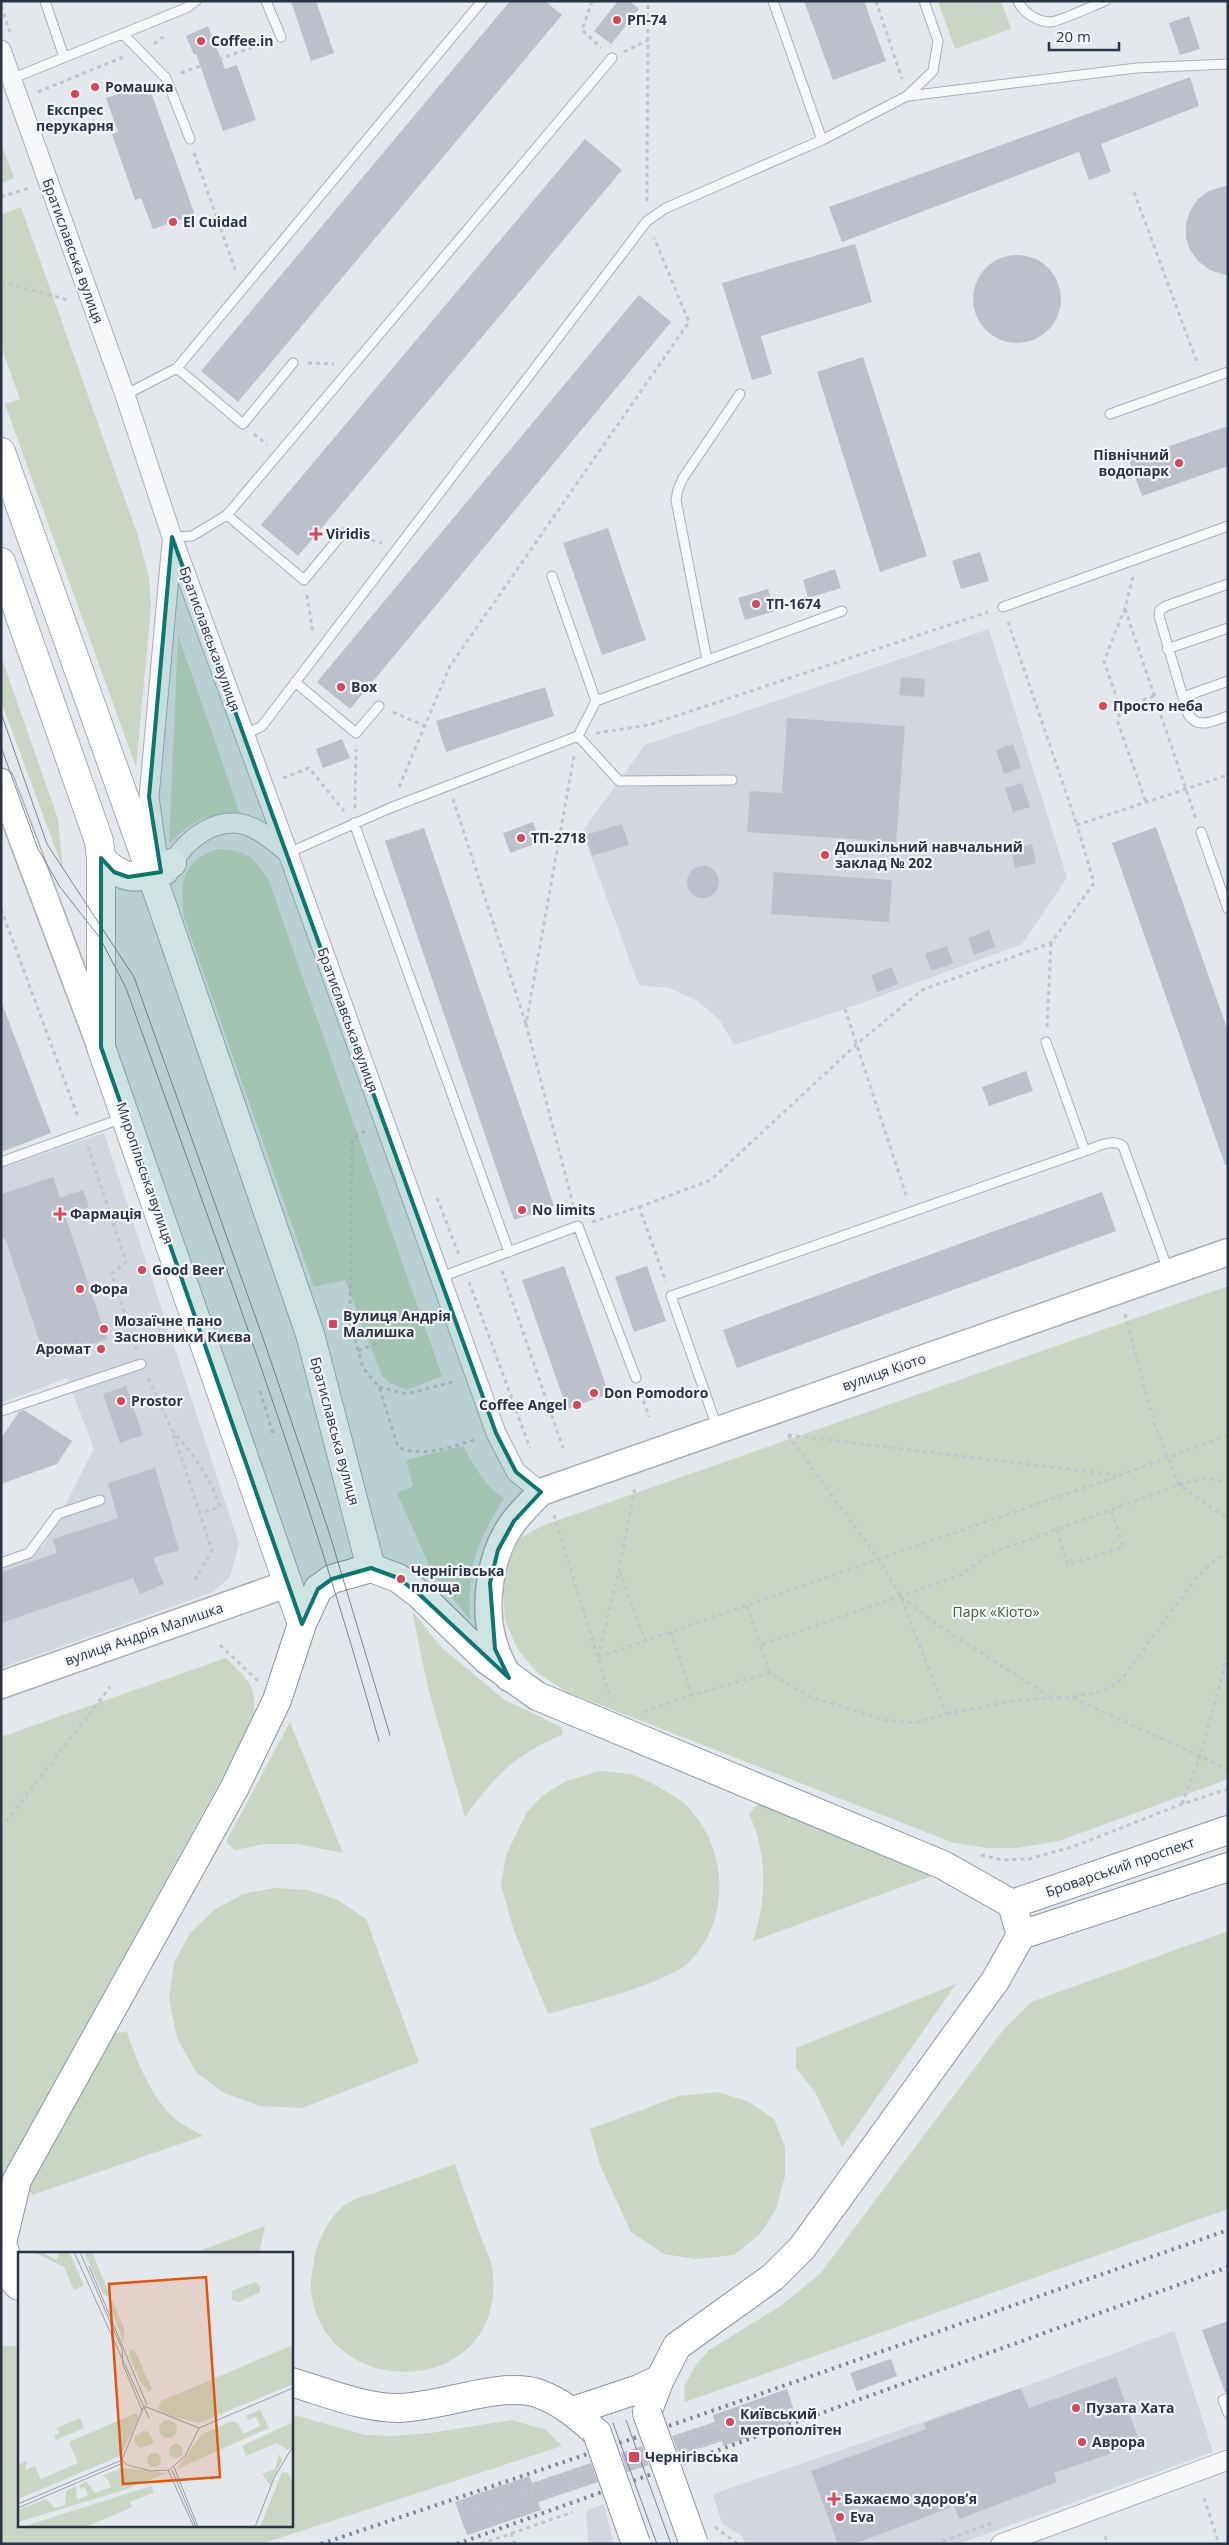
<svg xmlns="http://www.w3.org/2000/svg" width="1229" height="2545" font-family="'Open Sans',sans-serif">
	<rect width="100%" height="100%" fill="#e4e7ec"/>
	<path fill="#d2d6de" d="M989,629l78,249 -45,66 -177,65 -111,36 -15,-26 -23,-19 -27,-12 -30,-3 -57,-153 63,-87z
		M104,1133l135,411 -9,33 -17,15 -212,76v-105l42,-16 51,-98 -27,-71 -66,25v-235z
		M1174,2331l39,121 -255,92h-212l-4,-8 -20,-12 -9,-30 308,-106z
		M604,2504l10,40h-29l3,-2 -2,-31z"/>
	<path fill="#c9d6c5" d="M938,1h63l10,28 -56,20z
		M1,143l13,35 -13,5z
		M21,207l117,329 11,41 2,30 -15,160 -131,-363 15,-5 -19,-53v-131z
		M178,635l63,181c-8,3 -16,0 -24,0 -19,0 -35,15 -48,28z
		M1,656l57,163 5,50 -62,-168z
		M218,849c30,2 33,6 50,29l174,498 -35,14 -17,-7 -8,-7 -37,-96 -31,7 -130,-370c-5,-34 -2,-57 34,-68z
		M1228,1286v493l-169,62 -43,7h-27l-35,-5 -387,-151 -28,-18 -21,-24 -13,-30 -2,-28 6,-30 11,-24 24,-13z
		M463,1446c11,19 21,40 41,52 -28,48 -36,64 -34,122l-38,-48 -35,-79 16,-7 -7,-26z
		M412,1611l31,38 62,51 56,27 2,7c-50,23 -66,39 -98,83l-37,-129z
		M226,1658c26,26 32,28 26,66l-251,455v-442z
		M290,1722l53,131 -46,-9h-33l-29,6 -9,-8z
		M600,1771c10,1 20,2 30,3 12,3 45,21 54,29 43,41 49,114 6,158 -22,23 -108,43 -142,53l-34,-83 -13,-46 5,-30 21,-43 15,-16 24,-15z
		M759,1803l173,73 -179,65c14,-43 15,-86 -4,-127z
		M275,1888l33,2 30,10 28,19 53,143 -117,46 -42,-2 -36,-13 -28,-21 -19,-34 -8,-40 5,-35 16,-30 24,-23 29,-16z
		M1228,1931v278l-543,193 -1,-15 12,-22 13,-15 70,-43 41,-33 184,-245 27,-27z
		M956,1984l-114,163 -27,-55 -19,-24v-20z
		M127,2032c10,30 23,62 46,85 8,8 21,13 30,19l-171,59 -5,-10 86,-152z
		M718,2092l31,10 25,17 11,28v29l-9,33 -16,25 -26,21 -38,4 -32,-5 -33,-22 -31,-67 -10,-36 89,-33z
		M455,2164c8,24 17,48 25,71 4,11 10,22 12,32 19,132 -169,139 -181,23 -1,-10 2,-21 3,-30 2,-17 18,-49 34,-57 10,-6 22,-8 32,-12 25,-9 50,-18 75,-27z
		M265,2226l-6,28h-67z
		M1,2346h18v180h272v-112l74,21 27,1 39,-3 81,-13 34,10 16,16 -301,98h-260z"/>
	<path fill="#bbc0ca" d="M291,1h25l18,52 -23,8z
		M510,1h35l17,14 -324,387 -37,-31z
		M618,1h11l10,8 -28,35 -17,-13z
		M804,1h60l22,60 -53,19z
		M1189,16l11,33 -20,6 -11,-32z
		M208,26l17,43 12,-4 19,55 -33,11 -27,-77 -2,1 -8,-19z
		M1190,77l9,29 -98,38 10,28 -22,8 -10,-28 -237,90 -13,-35z
		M148,84l47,131 -42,14 -12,-31 -6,2 -23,-66 6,-2 -12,-34z
		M585,139l37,31 -324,386 -37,-31z
		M1228,185v91l-18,-6 -12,-9 -8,-11 -4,-12v-14l4,-13 8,-12 11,-8z
		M855,244l17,58 -111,34 11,38 -20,6 -30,-97z
		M973 299a44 44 0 1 1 88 0a44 44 0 1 1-88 0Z
		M639,295l32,27 -321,387 -33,-27z
		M863,357l64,199 -47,16 -63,-200z
		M1228,426v40l-86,30 -13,-36z
		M608,528l38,112 -44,15 -39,-112z
		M980,552l9,29 -28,8 -9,-28z
		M835,569l6,19 -33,10 -5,-18z
		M768,589l7,22 -30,9 -7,-22z
		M901,677l24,2 -1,18 -25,-2z
		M545,687l9,29 -108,36 -10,-31z
		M787,718l118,8 -9,116 -149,-10 3,-41 32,2z
		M342,739l8,19 -27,10 -7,-19z
		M1013,744l8,24 -17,6 -8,-24z
		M1022,783l8,24 -17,5 -8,-24z
		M533,822l7,20 -30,11 -7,-20z
		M622,824l7,21 -37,11 -6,-21z
		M1156,827l72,204v134h-3l-113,-322z
		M424,828l130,378 -40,14 -129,-379z
		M1032,844l4,19 -21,5 -4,-19z
		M687 882a16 16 0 1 1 32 0a16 16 0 1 1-32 0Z
		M774,872l118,8 -3,42 -118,-8z
		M989,930l6,17 -21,8 -6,-17z
		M947,946l6,17 -22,8 -6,-17z
		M892,967l6,17 -21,8 -6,-17z
		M1,1006h2l48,127 -50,19z
		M1026,1071l7,20 -44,15 -7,-19z
		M53,1177l7,21 23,-8 6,17 -24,8 42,124 -61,21 -41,-122 -4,1v-45z
		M1102,1192l14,39 -379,137 -14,-38z
		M564,1266l45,128 -42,15 -45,-129z
		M647,1266l19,55 -32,11 -19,-55z
		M126,1386l17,49 -23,8 -17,-49z
		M24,1410l48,31 -15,23 -56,20v-46l18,-26z
		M155,1468l24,82 -26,8 11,26 -24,10 -7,-16 -132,45v-51l56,-19 -4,-14 65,-21 -10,-35z
		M1228,2321v71h-3l-23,-62z
		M891,2359l6,17 -40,15 -7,-18z
		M1116,2377l24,66 -86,30 3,9 -98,37 -5,-13 -100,38h-16l-27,-73 115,-42 -2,-6 97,-35 8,20z
		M787,2389l10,31 -74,26 -1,-5 -43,14 -7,-19 43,-14 -2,-7z
		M642,2446l7,19 -22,7 -6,-19z
		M591,2463l7,19 -60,20 3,8 -74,25 -12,-33 74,-26 3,7z"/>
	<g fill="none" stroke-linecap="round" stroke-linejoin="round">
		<defs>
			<path id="lane" d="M45,1l19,56
				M266,1l15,36
				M773,1l49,139
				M1018,1c4,11 20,21 32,21 9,0 44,-17 55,-21
				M123,34l43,44 24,61
				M11,79l175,-71 10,-7
				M908,96l229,-28 91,-4
				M177,368l66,56 50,-61
				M125,395l52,-27 305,-367
				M1110,414l118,-42
				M227,515l77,65 39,-47
				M172,537l20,-1 35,-21 385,-457
				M552,576l44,125
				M1228,584l-62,22 -6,4 -1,6 29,98c10,16 25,7 40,2
				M1003,607l225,-81
				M1167,649l61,-21
				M707,660l-31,-160 2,-11 5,-11 57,-84
				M295,682l61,51 23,-27
				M1183,697l45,-16
				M245,735l17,-9 385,-505 19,-13 156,-68 85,-44 26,-25 5,-30 -14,-40
				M578,736l41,45 113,-1
				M354,823l155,429
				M1201,832l27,77
				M288,853l102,-45 188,-72 18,-35 246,-90
				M1046,1042l39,109
				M1,1162l122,-44
				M441,1277l137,-51 58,152
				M1,1411l140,-47
				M717,1427l-46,-131 414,-145c12,-4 27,-13 38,-5l45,124
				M1,1563l28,-10 29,-39 42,-14
				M1228,2398l-5,2 5,13"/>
			<path id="street" d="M1,50l124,345 47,142 116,316 208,580 20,39 25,20
				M168,874c9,-26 37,-52 67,-51 20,1 38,18 53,30
				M160,875l-11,-78 23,-255
				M1001,2544l227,-84"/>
			<path id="secondary" d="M1,782l99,263
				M509,1678c-4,-9 -10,-19 -13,-28 -15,-40 -7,-97 19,-130 8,-10 17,-19 26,-28l687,-240
				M1,1685l286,-101"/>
			<path id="primary" d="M1,452l150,421 159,461 61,234
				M1,562l98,279 2,17v189l201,577
				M101,858c24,26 42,22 71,5"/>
			<path id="highway" d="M1012,1904l216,-74
				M1021,1935l207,-68
				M19,2286l-5,-5 -12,-38 15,-63 217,-391 43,-89 25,-76 16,-35 14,-10 39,-11 27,10 21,16 68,66 50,36 406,169 69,39 9,31 -26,46 -193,267 -29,29 -96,69 -17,33 -13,34
				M291,2382c34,10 72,26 107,26 41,0 103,-27 139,-15 24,8 42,24 60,40
				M573,2411l66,-22 21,-10"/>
		</defs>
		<use href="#lane" stroke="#a9aeb7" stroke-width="11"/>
		<use href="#street" stroke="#a9aeb7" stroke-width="21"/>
		<use href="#secondary" stroke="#a9aeb7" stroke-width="29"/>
		<use href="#primary" stroke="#a3abb8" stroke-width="30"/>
		<use href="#highway" stroke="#8b94a3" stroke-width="30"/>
		<path stroke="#c2c5cb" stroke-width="3" stroke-dasharray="4 4" stroke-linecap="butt" d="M592,1l-10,29 19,18
			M876,1l26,78
			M1,6l9,26
			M154,44l13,-10
			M624,52l24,-12
			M181,73l86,-31
			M38,92l85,-35
			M194,153l42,119
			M1134,192l64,173
			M1,197l28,-9
			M647,201l1,-200
			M1,282l67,18
			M308,363l26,1
			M254,434l13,11
			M356,536l26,7
			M1133,577l-8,31 -21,53 16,47 -2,15 28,79
			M307,595l6,38
			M1125,609l71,210
			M1008,622l69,203
			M1120,708l34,-12
			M393,712l32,14
			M596,733l53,-8 339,-113
			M574,756l-48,268 49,188
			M283,778l26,-10 35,43
			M399,787l51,-121 239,-344 -35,-84
			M453,799l73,225
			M355,808l1,-59
			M1,909l77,208
			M845,1009l62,189
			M1047,1027l4,-84
			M365,1131l-13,8 -2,183 13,46 16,19 19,60c24,11 54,0 79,-8
			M88,1147l38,115 -14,12 24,75
			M437,1198l22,57
			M639,1207l72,-27 146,-136 65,-54 129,-47 43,-60 -17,-58 151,-50
			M592,1222l47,-15 27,75
			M502,1271l61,177
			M469,1282l61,166
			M1125,1314l29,109 25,62 49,34
			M358,1351l69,-29
			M148,1378l24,52
			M379,1387l28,7 49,-13
			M260,1391l14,46
			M641,1393l8,24
			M788,1435l329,40
			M788,1435l91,125 22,37 45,117
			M554,1515l57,185
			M1057,1530l11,35 55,-18 -12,-37
			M620,1571l25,70
			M195,1580l17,-30 -40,-120c21,24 38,46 48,77l-20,6
			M901,1597l38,29 110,70
			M747,1606l13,39
			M671,1632l21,63
			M220,1645l38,36
			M598,1657l520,-181 110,-41
			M598,1657l21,-87 16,-82
			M770,1673l-10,-28 201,-70 28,-21 190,-69 28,-7 21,4
			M1073,1698l155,71
			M644,1712l48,-17 78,-22 38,23 77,24 30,3 31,-9 71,-14 55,-3 32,-6 18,-12 74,-101 22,-20 10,-5
			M1182,1804l18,-47 28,-104
			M1,1828l109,-141
			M981,1855l21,5 27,-1 43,-12 110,-43 46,-15
			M716,2426l3,-1 4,11 -3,1
			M721,2430l64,-22
			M681,2436l35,-12
			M686,2451l35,-12
			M532,2485l50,-16
			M533,2487l-2,1 3,10h2
			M1204,2498l15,46
			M537,2500l50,-17
			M470,2514l62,-20
			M715,2527l23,17
			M511,2533l4,11
			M1105,2536l3,8
			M481,2544l92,-32
			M935,2544l57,-21"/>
		<use href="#lane" stroke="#f7f8fa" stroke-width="9"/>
		<use href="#street" stroke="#f7f8fa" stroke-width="19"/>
		<use href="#secondary" stroke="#fff" stroke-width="26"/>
		<use href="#primary" stroke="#fff" stroke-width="28"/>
		<use href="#highway" stroke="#fff" stroke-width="28"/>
		<path stroke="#7d8696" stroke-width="1" d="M1,713l46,131 87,133 130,364 65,191 61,203
			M1,747l37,102 22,38 40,51 26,50c89,249 182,498 253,753
			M626,2420l45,124
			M613,2423l44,121"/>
		<path stroke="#7d8696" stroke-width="4" stroke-dasharray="2.5 5" stroke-linecap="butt" d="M321,2544l305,-103 602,-211
			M457,2544l771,-277"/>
		<defs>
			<path id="highway-bridge" d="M647,2413l47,131
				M597,2433l39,111"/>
		</defs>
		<use href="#highway-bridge" stroke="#8b94a3" stroke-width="30" stroke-linecap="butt"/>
		<use href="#highway-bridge" stroke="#fff" stroke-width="28"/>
	</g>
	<path fill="#0f766e" fill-opacity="0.2" stroke="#0f766e" stroke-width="4" stroke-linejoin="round" d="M172,537l324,896 20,39 25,20 -27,29 -16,29 -8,33 5,66 14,29 -90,-84 -21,-16 -27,-10 -39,11 -14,10 -16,35 -201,-577v-189l13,14 14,5 33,-5 -12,-75z"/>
	<g fill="#d1495b" stroke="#f4f6f9" stroke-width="2">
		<circle cx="617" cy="20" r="5"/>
		<circle cx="201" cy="41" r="5"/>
		<circle cx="95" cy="87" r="5"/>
		<circle cx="75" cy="94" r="5"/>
		<circle cx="173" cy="222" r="5"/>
		<circle cx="1179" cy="463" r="5"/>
		<path d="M313.5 526.5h5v5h5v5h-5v5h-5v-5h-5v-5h5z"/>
		<circle cx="756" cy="604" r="5"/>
		<circle cx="341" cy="687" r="5"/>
		<circle cx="1103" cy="706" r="5"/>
		<circle cx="521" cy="838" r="5"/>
		<circle cx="825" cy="855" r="5"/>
		<circle cx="522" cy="1210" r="5"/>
		<path d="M57.5 1206.5h5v5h5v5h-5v5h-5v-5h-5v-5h5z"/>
		<circle cx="142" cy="1270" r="5"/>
		<circle cx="80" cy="1289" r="5"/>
		<rect x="328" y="1319" width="10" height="10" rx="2.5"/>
		<circle cx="104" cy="1329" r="5"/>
		<circle cx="101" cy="1349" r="5"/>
		<circle cx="594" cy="1393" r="5"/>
		<circle cx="121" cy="1401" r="5"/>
		<circle cx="577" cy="1405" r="5"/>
		<circle cx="401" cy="1579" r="5"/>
		<circle cx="1076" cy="2408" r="5"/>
		<circle cx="730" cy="2422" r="5"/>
		<circle cx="1082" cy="2442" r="5"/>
		<rect x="628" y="2451" width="12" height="12" rx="2.5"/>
		<path d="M831.5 2491.5h5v5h5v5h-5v5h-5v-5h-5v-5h5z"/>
		<circle cx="840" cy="2517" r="5"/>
	</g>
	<g text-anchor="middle" stroke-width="4.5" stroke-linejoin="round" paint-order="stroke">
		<g font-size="14" font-weight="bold" fill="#2b3445" stroke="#f4f6f9" text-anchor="start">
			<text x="627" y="25">РП-74</text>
			<text x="211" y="46">Coffee.in</text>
			<text x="105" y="92">Ромашка</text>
			<text x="75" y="115" text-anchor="middle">Експрес<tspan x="75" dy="16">перукарня</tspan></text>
			<text x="183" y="227">El Cuidad</text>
			<text x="1169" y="460" text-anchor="end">Північний<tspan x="1169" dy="16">водопарк</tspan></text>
			<text x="326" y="539">Viridis</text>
			<text x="766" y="609">ТП-1674</text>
			<text x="351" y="692">Box</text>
			<text x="1113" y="711">Просто неба</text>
			<text x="531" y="843">ТП-2718</text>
			<text x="835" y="852">Дошкільний навчальний<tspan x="835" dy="16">заклад № 202</tspan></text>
			<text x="532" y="1215">No limits</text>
			<text x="70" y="1219">Фармація</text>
			<text x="152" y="1275">Good Beer</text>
			<text x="90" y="1294">Фора</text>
			<text x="343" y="1321">Вулиця Андрія<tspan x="343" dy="16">Малишка</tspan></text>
			<text x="114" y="1326">Мозаїчне пано<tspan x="114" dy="16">Засновники Києва</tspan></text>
			<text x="91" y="1354" text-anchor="end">Аромат</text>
			<text x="604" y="1398">Don Pomodoro</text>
			<text x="131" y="1406">Prostor</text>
			<text x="567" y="1410" text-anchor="end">Coffee Angel</text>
			<text x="411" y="1576">Чернігівська<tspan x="411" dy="16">площа</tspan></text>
			<text x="1086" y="2413">Пузата Хата</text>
			<text x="740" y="2419">Київський<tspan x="740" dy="16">метрополітен</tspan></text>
			<text x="1092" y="2447">Аврора</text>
			<text x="645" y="2462">Чернігівська</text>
			<text x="844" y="2504">Бажаємо здоровʼя</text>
			<text x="850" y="2522">Eva</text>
		</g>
		<g font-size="14" fill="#2b3445" stroke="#f4f6f9">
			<text transform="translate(73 251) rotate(70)" y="5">Братиславська вулиця</text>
			<text transform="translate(210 639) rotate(70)" y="5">Братиславська вулиця</text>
			<text transform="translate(348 1020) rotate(70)" y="5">Братиславська вулиця</text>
			<text transform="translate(145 1173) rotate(71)" y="5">Миропільська вулиця</text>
			<text transform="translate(884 1372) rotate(-19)" y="5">вулиця Кіото</text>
			<text transform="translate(335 1431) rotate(75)" y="5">Братиславська вулиця</text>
			<text transform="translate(144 1634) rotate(-19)" y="5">вулиця Андрія Малишка</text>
			<text transform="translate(1120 1867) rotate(-19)" y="5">Броварський проспект</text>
		</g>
		<g font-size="14" fill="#3f6138" stroke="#f4f6f9">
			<text x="996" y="1617">Парк «Кіото»</text>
		</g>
	</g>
	<g transform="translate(18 2252)">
		<rect width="275" height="275" fill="#e4e7ec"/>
		<path d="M23,0l15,8 4,-8h9l15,33 -10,5 -10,-23 -28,-14zM66,0h8l19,46 -8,-4zM237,30l5,4v6l-21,10 -7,-2v-9zM94,48l12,28v15l-15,-39zM275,93v39l-94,39 -36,-9 -5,-6 3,-7zM113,97l4,2 17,38 -3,2 -8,-8 -12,-28zM242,158l9,18 -92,41 24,-34 31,-14 6,2 5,11 17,-8 -4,-9 -8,3 -2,-5zM118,161l3,5 -19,38 -102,43v-34l9,-4 -2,9 10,-4 6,13 37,-16 -9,-21zM62,166l4,10 -28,12 -2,-4 6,-3 -3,-5zM141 177a9 9 0 1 1 18 0a9 9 0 1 1-18 0ZM275,170v22l-5,6 -12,-7 -30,13 -4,-10zM126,179l5,1 5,11 -13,5 -5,-3 -2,-8zM151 199a7 7 0 1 1 14 0a7 7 0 1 1-14 0ZM129 208a7 7 0 1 1 14 0a7 7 0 1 1-14 0ZM261,202l3,6 -12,25 -8,-11 13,-5zM104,216l45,5 -46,18 -103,31v-12l28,-11 9,9 10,-3 1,-14 10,-5 1,14 11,-5 -3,-8 -4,2 -2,-4 7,-4 9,12 16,-6 -4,-9 -6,-2zM264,220l6,1 5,11v43h-33zM133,234l3,6 -24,10 2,5 -46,20h-64z" fill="#c9d6c5"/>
		<path fill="none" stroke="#9a9fa9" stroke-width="1" d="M56,0l75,166M62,0l42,97 1,16 19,45M71,14l58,139M126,154l55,22 -14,28 -16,14 -18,1 -24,-6 -5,-5zM181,176l94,-40M156,215l24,60M150,218l26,57M154,218l24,57M0,252l104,-44M0,256l105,-45M237,275l19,-49 19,-32"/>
		<path fill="#df570f" fill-opacity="0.15" stroke="#df570f" stroke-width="2.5" d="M188,25l14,200 -97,7 -14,-200z"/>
		<rect width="275" height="275" fill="none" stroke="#2b3445" stroke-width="2.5"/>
	</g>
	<rect width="1229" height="2545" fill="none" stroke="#2b3445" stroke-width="5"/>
	<path d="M1049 42v8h70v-8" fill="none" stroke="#2b3445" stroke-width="2.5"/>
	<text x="1056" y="42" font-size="15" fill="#2b3445" stroke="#f4f6f9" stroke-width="4" paint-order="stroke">20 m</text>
</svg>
